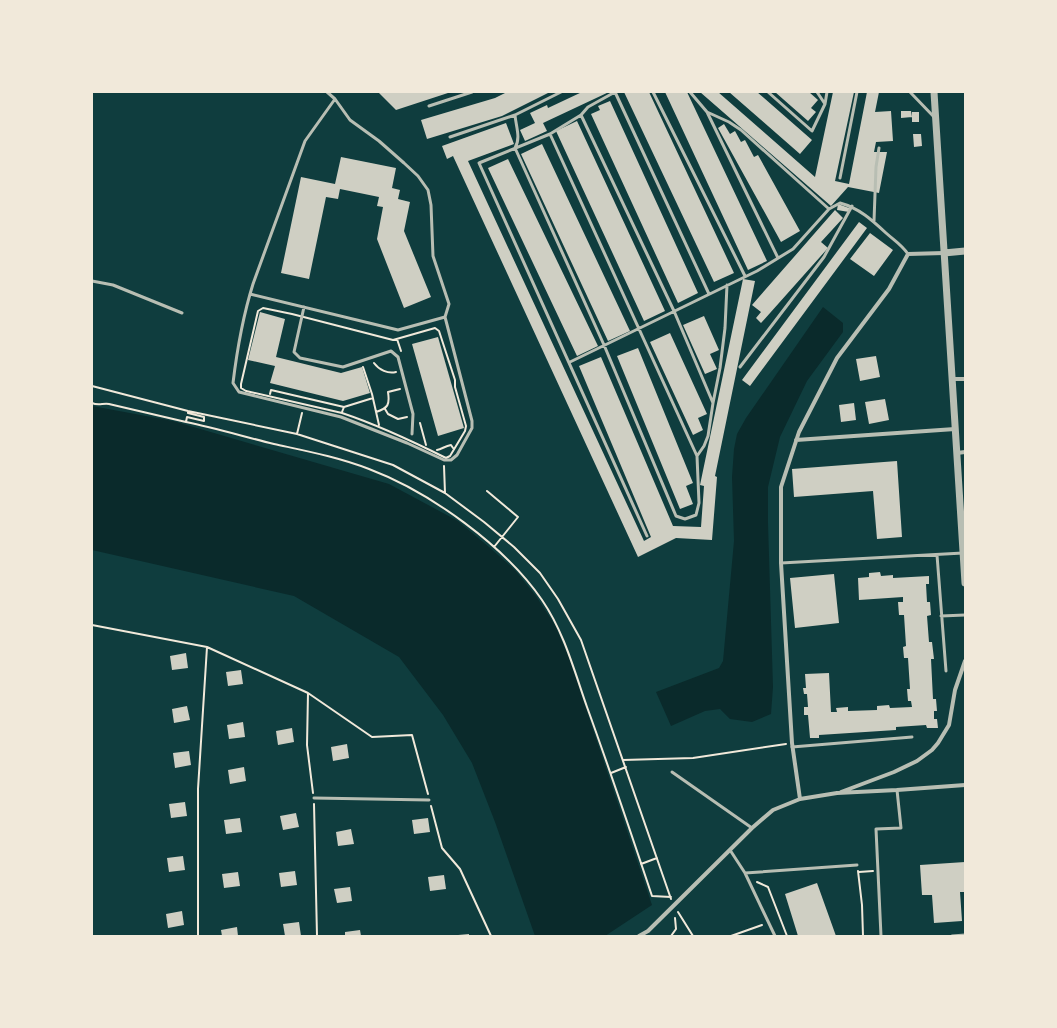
<svg xmlns="http://www.w3.org/2000/svg" width="1057" height="1028" font-family="Overpass,sans-serif">
	<rect width="100%" height="100%" fill="#0f3d3e"/>
	<path fill="#0a2a2b" d="M823,307l20,16v9l-36,49 -27,56 -12,50v36l5,164 -2,27 -19,8 -22,-3 -10,-10 -15,2 -34,15 -15,-34 63,-24 4,-7 11,-120 -2,-64 2,-28 3,-15 9,-16z
		M92,406l81,15 216,63 69,37 31,26 26,23 21,26 19,29 14,33 83,247 -47,31h-70l-40,-114 -23,-59 -29,-48 -44,-58 -105,-61 -202,-46z"/>
	<path fill="#cfcfc3" d="M378,92h73l-55,18z
		M507,92h43l-48,24 -75,23 -6,-19 74,-22z
		M582,92h27l-66,31 4,8 -22,10 -5,-11 15,-7 -5,-10 17,-8 1,3z
		M624,92h25l85,181 -20,9z
		M665,92h22l80,169 -19,9z
		M700,92h18l97,85 18,-85h21l-19,89 14,3 18,-92h12l-4,20 16,-1 2,30 -17,1 -2,10h13l-8,41 -31,-6 -17,19z
		M729,92h28l55,48 -12,14z
		M775,92h34l9,8 -7,8 5,4 -8,9z
		M610,101l88,192 -20,10 -87,-189 9,-4 -2,-4z
		M901,111h10l1,6 -11,1z
		M912,112h7v10h-7z
		M577,121l88,190 -21,10 -88,-190z
		M506,123l8,21 -46,17 176,380 7,-4 -72,-171 22,-9 72,169 28,1 3,-41 -4,-1 43,-206 12,2 -40,195 2,1 -5,63 -36,-2 -38,19 -185,-401 -6,3 -5,-13z
		M724,124l6,10 5,-3 6,11 4,-2 9,17 4,-2 42,76 -19,11 -63,-114z
		M913,134h8l1,12 -8,1z
		M542,144l88,187 -22,10 -87,-187z
		M341,157l55,11 -4,20 8,2 -2,9 12,3 -6,29 27,66 -27,11 -27,-69 6,-32 -6,-1 2,-9 -39,-8 -2,10 -12,-2 -17,82 -28,-6 20,-96 34,7z
		M508,159l90,187 -21,10 -89,-188z
		M838,204l11,4v4l-12,-2z
		M835,210l8,8 -22,24 7,6 -67,75 -5,-5 5,-6 -9,-7z
		M859,222l8,6 -117,158 -8,-6z
		M870,233l23,17 -19,26 -24,-17z
		M260,312l25,7 -9,38 65,16 21,-6 8,26 -27,8 -73,-18 5,-17 -27,-6z
		M704,316l15,34 -9,4 7,15 -12,5 -22,-49z
		M670,333l37,81 -9,4 5,12 -10,5 -43,-93z
		M438,337l26,91 -26,8 -26,-92z
		M638,348l55,135 -7,3 7,18 -13,5 -63,-153z
		M876,356l4,21 -20,4 -4,-22z
		M885,399l4,21 -20,4 -4,-22z
		M854,403l2,17 -15,2 -2,-17z
		M897,461l5,76 -25,2 -4,-48 -79,6 -2,-28z
		M880,572l1,4 12,-1v3l36,-2v8h-3l1,18h3l1,13 -4,1 2,26h3l2,17h-3l2,40h3l1,12h-3v8h3l1,9h-11l-1,-3 -30,2v3l-77,5v3h-9l-2,-23h-4v-8h4l-1,-13h-3l-1,-6h3l-1,-14 24,-1 2,39h6l-1,-4 12,-1v4l29,-1v-4l12,-1 1,3 22,-1 -1,-6h-3l-1,-12h3l-2,-31h-4l-1,-11 3,-1 -2,-31h-5l-1,-13h5v-5l-44,3 -1,-22 11,-1v-4z
		M834,574l5,49 -44,5 -5,-50z
		M186,653l2,15 -16,2 -2,-14z
		M241,670l2,14 -15,2 -2,-14z
		M187,706l3,14 -16,3 -2,-14z
		M243,722l2,15 -16,2 -2,-14z
		M292,728l2,14 -16,3 -2,-14z
		M347,744l2,14 -16,3 -2,-14z
		M189,751l2,14 -16,3 -2,-15z
		M244,767l2,14 -16,3 -2,-14z
		M185,802l2,14 -16,2 -2,-14z
		M296,813l3,14 -16,3 -3,-14z
		M240,818l2,14 -16,2 -2,-14z
		M428,818l2,14 -16,2 -2,-14z
		M351,829l3,15 -16,2 -2,-14z
		M183,856l2,14 -16,2 -2,-14z
		M965,862v30h-5l2,29 -28,2 -2,-28h-10l-2,-30z
		M295,871l2,14 -16,2 -2,-14z
		M238,872l2,14 -16,2 -2,-14z
		M444,875l2,14 -16,2 -2,-14z
		M817,883l19,53h-38l-13,-42z
		M350,887l2,14 -15,2 -3,-14z
		M182,911l2,14 -16,3 -2,-14z
		M299,922l2,14h-16l-2,-12z
		M237,927l1,9h-16l-1,-6z
		M360,930l1,6h-16v-4z
		M469,934v2h-11v-1z"/>
	<g fill="none" stroke-linecap="round" stroke-linejoin="round">
		<path stroke="#f1e9da" stroke-width="2" d="M263,308l29,6 101,26 42,-12 4,3 16,49v7l11,39 -1,5 -15,25 -4,2c-34,-17 -68,-33 -104,-45l-96,-22 -5,-3v-4l17,-73z
			M397,339l4,12
			M374,363c5,7 14,11 22,9
			M363,367l9,27 7,31
			M92,386l96,25 109,23 96,31 52,28 39,29 30,25 26,26 18,26 23,41 90,259
			M270,394l1,-4 73,17 -2,5
			M92,403c6,3 11,0 17,1l77,18
			M344,407l29,-9
			M385,409l3,5 10,5 9,-2
			M188,411v2l16,4v4l-17,-4 -1,5c30,6 59,15 88,22 32,7 64,13 95,25 61,23 136,77 173,131 22,32 32,70 45,107 23,63 44,126 65,189l19,1
			M376,412c12,-4 14,-7 12,-20l12,-3
			M420,423l6,22
			M297,434l5,-21
			M437,450c5,-1 8,-4 14,-5l2,3
			M444,466l1,27
			M487,491l31,26 -24,30
			M92,625l115,22 101,46 64,44 40,-2 16,59
			M308,693l-1,52 6,48
			M623,760l70,-2 93,-14
			M611,773l15,-6
			M314,804l3,132
			M431,806l11,42 18,21 31,67
			M641,864l16,-6
			M858,871l4,34 1,31
			M859,872l14,-1
			M757,882l11,5 19,49
			M678,912l15,24
			M198,936v-147l9,-142
			M671,936l5,-7 -1,-11
			M731,936l31,-11"/>
		<path stroke="#b8beb3" stroke-width="3" d="M327,92l8,7 15,21 29,21 25,22 14,13 10,14 3,15 2,51 16,48 -4,13
			M653,92l92,184
			M690,92l17,20 71,146
			M768,92l44,39 13,-27 2,-12
			M817,92l8,12
			M910,92l25,26
			M429,106l43,-14
			M707,112l22,10 12,8 88,79
			M515,115c1,12 6,23 0,33
			M581,115l93,196 39,92 -5,33 -4,10 -7,10
			M450,137l65,-22 46,-23
			M515,148l89,197 72,171 9,3 11,-4 3,-12 -2,-47 -147,-322
			M840,178l17,-86
			M874,221l2,-54 3,-19
			M92,281l21,4 69,28
			M250,294l148,36 47,-13 27,104v7l-15,27 -6,5h-7l-37,-17 -66,-26 -102,-25 -6,-9c4,-33 10,-67 20,-99l52,-143 30,-42
			M304,307l-10,45 6,6 43,9 48,-16 7,6 15,57 -1,20
			M570,362l187,-91 36,-22 36,-40 11,-6c19,5 32,17 46,30 9,8 15,11 22,21
			M740,367l84,-110 28,-51
			M713,403l7,-35 5,-40 2,-43
			M647,536l-168,-373 71,-29 31,-19 7,-8 27,-15 94,202
			M937,555l9,116
			M781,563l182,-10
			M941,616l24,-1
			M792,747l120,-10
			M672,772l80,56
			M314,798l115,2
			M730,850l15,23 30,63
			M745,873l112,-8
			M881,936l-5,-107 25,-1 -4,-38
			M952,936l13,-1"/>
		<path stroke="#b8beb3" stroke-width="4" d="M952,379h13
			M796,440l159,-11
			M957,453l8,-1
			M841,792l53,-20 23,-11 15,-11 6,-7 11,-18 6,-35 10,-29
			M800,799l-8,-56 -11,-180v-76l18,-55 38,-74 52,-69 19,-35 36,-1
			M639,936l9,-5 104,-103 21,-18 27,-11 37,-6 60,-3 68,-5"/>
		<path stroke="#b8beb3" stroke-width="7" d="M934,92l31,491
			M944,253l21,-2"/>
	</g>
	<rect width="1057" height="1028" fill="none" stroke="#f1e9da" stroke-width="186"/>
</svg>
